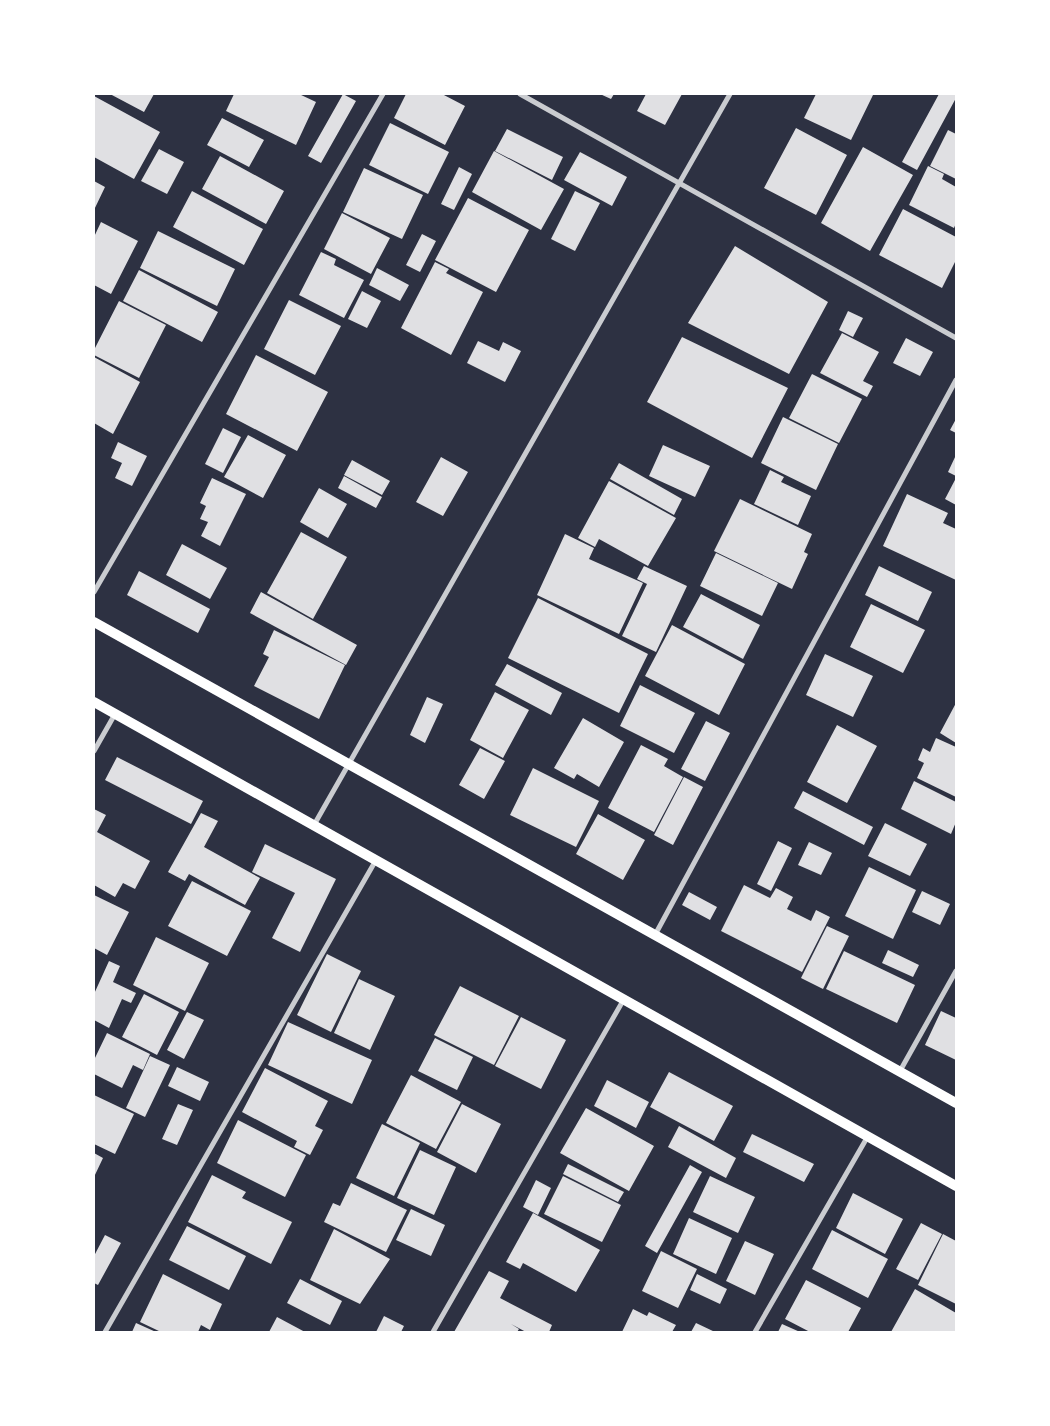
<svg xmlns="http://www.w3.org/2000/svg" width="1050" height="1426" font-family="Karla,sans-serif">
	<rect width="100%" height="100%" fill="#2d3142"/>
	<path fill="#e0e0e3" d="M110,94h44l-10,18z
		M234,94h65l17,8 -20,43 -70,-34z
		M343,94l13,7 -35,62 -13,-7z
		M406,94h36l23,12 -20,39 -51,-27z
		M600,94h14l-3,5z
		M646,94h36l-17,31 -28,-14z
		M816,94l57,1 -22,45 -47,-22z
		M939,94h17v4l-39,72 -15,-8z
		M94,96l66,36 -26,47 -40,-22z
		M222,118l42,22 -15,27 -42,-22z
		M390,123l59,29 -21,42 -59,-29z
		M796,128l51,27 -31,60 -52,-27z
		M507,129l56,28 -11,23 -57,-29z
		M948,130l8,4v45l-26,-13z
		M863,147l50,28 -43,76 -49,-28z
		M159,149l25,13 -17,32 -26,-13z
		M494,151l70,38 -23,41 -69,-38z
		M580,152l47,25 -15,29 -48,-26z
		M220,156l64,35 -18,33 -64,-35z
		M928,166l16,8 -2,5 14,8v36l-2,5 -45,-23z
		M459,167l13,7 -18,36 -13,-6z
		M364,168l59,27 -21,44 -59,-27z
		M94,181l11,6 -11,23z
		M192,191l71,38 -19,36 -71,-38z
		M575,191l25,12 -25,48 -24,-12z
		M468,198l61,32 -33,62 -61,-32z
		M903,209l53,28v23l-14,28 -63,-33z
		M342,213l48,25 -19,36 -47,-25z
		M101,222l37,19 -27,53 -17,-9v-48z
		M158,231l77,38 -18,37 -77,-38z
		M422,234l14,7 -16,31 -14,-7z
		M735,246l93,56 -39,72 -101,-51z
		M321,252l15,7 -2,6 30,15 -20,38 -45,-23z
		M435,262l14,7 -3,4 37,19 -32,63 -50,-27z
		M377,268l32,17 -9,16 -31,-16z
		M139,270l79,42 -16,30 -79,-41z
		M362,291l19,10 -14,27 -19,-9z
		M289,300l52,26 -26,49 -51,-26z
		M119,301l47,24 -27,53 -45,-23v-5z
		M848,311l15,7 -10,19 -14,-7z
		M842,333l37,19 -16,29 10,5 -6,11 -47,-24z
		M682,337l106,51 -36,70 -105,-56z
		M906,338l27,14 -13,24 -27,-13z
		M478,341l21,10 4,-9 18,9 -16,31 -38,-19z
		M256,355l72,37 -31,59 -71,-37z
		M94,357l46,25 -27,52 -19,-11z
		M812,374l50,25 -23,44 -50,-25z
		M783,417l55,27 -22,46 -55,-27z
		M956,419v14l-6,-3z
		M223,428l18,9 -18,36 -18,-9z
		M248,435l38,20 -23,43 -39,-21z
		M118,442l29,14 -15,30 -17,-8 7,-15 -11,-5z
		M663,445l47,21 -15,31 -46,-21z
		M956,455v21l-8,-4z
		M441,457l27,15 -25,44 -27,-14z
		M352,460l38,21 -8,14 -38,-20z
		M619,463l63,36 -8,16 -64,-36z
		M770,470l14,7 -3,5 30,14 -13,29 -44,-21z
		M344,476l38,21 -6,11 -38,-20z
		M212,478l34,16 -26,52 -19,-10 7,-14 -8,-3 6,-13 -6,-3z
		M956,478v27l-11,-6z
		M609,481l67,37 -28,48 -49,-27 -4,8 -17,-9z
		M319,488l28,16 -19,34 -28,-16z
		M907,494l41,19 -5,10 13,6v51l-73,-34z
		M740,499l72,35 -8,18 4,2 -16,35 -78,-38z
		M301,532l46,25 -34,62 -46,-26z
		M565,534l29,14 -5,11 54,24 -24,51 -82,-39z
		M182,544l45,24 -17,31 -44,-24z
		M716,553l62,30 -16,33 -62,-30z
		M644,566l43,20 -31,66 -34,-16 25,-52 -10,-5z
		M879,566l53,26 -14,29 -53,-26z
		M139,571l71,38 -12,24 -71,-38z
		M261,592l96,53 -11,20 -96,-52z
		M701,594l59,31 -17,34 -60,-32z
		M538,598l110,56 -29,59 -111,-55z
		M871,604l54,26 -22,43 -53,-26z
		M672,625l73,39 -26,51 -74,-39z
		M274,630l71,35 -26,54 -65,-33 15,-29 -6,-3z
		M825,654l48,22 -20,41 -47,-22z
		M507,664l55,29 -11,22 -56,-30z
		M640,685l55,28 -21,40 -54,-27z
		M495,692l34,18 -26,48 -33,-18z
		M427,697l16,7 -18,39 -15,-8z
		M956,703v40l-16,-10z
		M583,718l41,24 -25,45 -22,-13 -3,5 -20,-11z
		M706,721l24,12 -25,48 -24,-12z
		M837,725l40,21 -30,57 -40,-21z
		M936,738l20,9v50l-39,-19 7,-15 -6,-3 5,-12 7,4z
		M641,745l27,14 -4,7 19,11 -29,55 -46,-24z
		M480,748l25,13 -21,38 -25,-14z
		M117,757l86,44 -12,23 -86,-44z
		M533,768l66,33 -23,46 -66,-32z
		M684,777l19,10 -30,58 -19,-10z
		M914,781l42,21v20l-5,12 -50,-25z
		M803,791l70,36 -9,18 -70,-37z
		M94,809l12,6 -9,17 53,29 -15,28 -12,-6 -8,14 -21,-12z
		M201,813l17,8 -14,26 56,31 -15,27 -56,-31 -4,7 -17,-9z
		M598,814l47,26 -22,40 -47,-26z
		M885,823l42,21 -17,32 -42,-20z
		M778,841l14,7 -21,43 -14,-7z
		M809,842l23,11 -11,22 -23,-10z
		M265,844l71,35 -36,73 -28,-14 23,-45 -43,-21z
		M869,867l47,23 -23,49 -48,-23z
		M192,881l59,30 -24,45 -59,-30z
		M744,885l26,13 6,-10 17,9 -6,12 24,12 5,-11 14,7 -28,55 -81,-41z
		M922,891l28,13 -10,21 -28,-13z
		M689,892l28,15 -7,13 -28,-15z
		M94,895l35,17 -22,43 -13,-7z
		M827,926l22,10 -26,53 -22,-11z
		M156,937l53,26 -24,48 -52,-26z
		M888,950l31,15 -6,12 -31,-14z
		M844,951l71,34 -18,38 -71,-34z
		M327,954l34,17 -30,61 -34,-17z
		M109,961l11,5 -7,16 23,11 -5,10 -9,-4 -13,29 -15,-8v-26z
		M359,979l36,17 -25,54 -36,-17z
		M460,986l59,30 -25,49 -60,-30z
		M144,994l35,18 -22,43 -35,-18z
		M941,1011l15,7v42l-31,-15z
		M187,1012l17,8 -20,39 -17,-9z
		M521,1017l45,23 -25,49 -46,-23z
		M288,1022l84,38 -20,44 -84,-39z
		M107,1033l43,21 -7,16 -10,-5 -11,23 -28,-14v-14z
		M435,1038l38,19 -16,33 -39,-19z
		M150,1056l20,9 -25,52 -19,-9z
		M177,1067l32,15 -9,19 -32,-15z
		M265,1068l63,33 -13,25 8,4 -13,25 -16,-8 3,-6 -55,-29z
		M669,1072l64,34 -19,35 -64,-34z
		M411,1075l50,27 -25,47 -50,-26z
		M607,1080l42,22 -13,26 -42,-22z
		M94,1095l40,19 -19,40 -21,-10z
		M178,1104l15,6 -16,35 -15,-6z
		M462,1104l39,20 -25,49 -39,-21z
		M586,1108l68,38 -25,45 -69,-38z
		M238,1120l68,35 -21,42 -68,-34z
		M382,1124l38,19 -26,53 -38,-18z
		M679,1126l57,32 -10,20 -58,-31z
		M752,1134l62,30 -10,18 -61,-30z
		M420,1150l36,17 -22,48 -37,-17z
		M94,1153l9,5 -9,19z
		M568,1164l56,28 -6,10 -55,-28z
		M690,1165l12,7 -45,81 -12,-7z
		M212,1175l34,17 -4,6 50,24 -21,42 -83,-42z
		M563,1176l58,29 -19,37 -58,-28z
		M710,1176l45,21 -17,36 -45,-21z
		M536,1180l15,8 -13,27 -15,-8z
		M351,1183l56,27 -21,42 -62,-30 9,-19 7,3z
		M853,1193l50,26 -18,35 -49,-26z
		M411,1209l34,16 -14,31 -35,-16z
		M533,1213l67,37 -24,42 -53,-29 -3,6 -14,-7z
		M689,1218l43,20 -16,36 -43,-20z
		M921,1223l21,11 -24,46 -22,-11z
		M187,1226l59,30 -17,34 -60,-30z
		M334,1229l56,30 -30,45 -50,-24z
		M832,1230l56,29 -20,39 -56,-29z
		M943,1234l13,7v63l-38,-19z
		M105,1235l16,8 -23,42 -4,-2v-27z
		M745,1241l29,13 -19,41 -29,-14z
		M661,1251l36,18 -19,39 -36,-17z
		M489,1271l20,10 -9,17 52,27 -3,7h-23l-15,-8 8,5 -2,3h-63z
		M163,1274l59,30 -12,26 -9,-5 -3,7h-37l-21,-10z
		M697,1274l30,15 -7,15 -30,-14z
		M300,1279l42,22 -12,24 -43,-22z
		M806,1280l55,28 -13,24h-38l-25,-13z
		M915,1289l41,24v19h-65z
		M633,1309l14,7 2,-4 27,13 -4,7h-50z
		M384,1316l20,10 -3,6h-25z
		M277,1317l28,15h-36z
		M136,1323l20,9h-24z
		M696,1323l19,9h-24z
		M782,1324l18,8h-22z"/>
	<g fill="none" stroke-linecap="round" stroke-linejoin="round">
		<path stroke="#caccd0" stroke-width="5" d="M520,94l436,244
			M94,592l289,-498
			M94,751l21,-37
			M314,825l416,-731
			M655,935l301,-555
			M900,1071l56,-100
			M105,1332l271,-472
			M433,1332l191,-333
			M755,1332l113,-196"/>
		<path stroke="#fff" stroke-width="10" d="M94,622l862,481
			M94,702l862,484"/>
	</g>
	<rect width="1050" height="1426" fill="none" stroke="#ffffff" stroke-width="190"/>
</svg>
